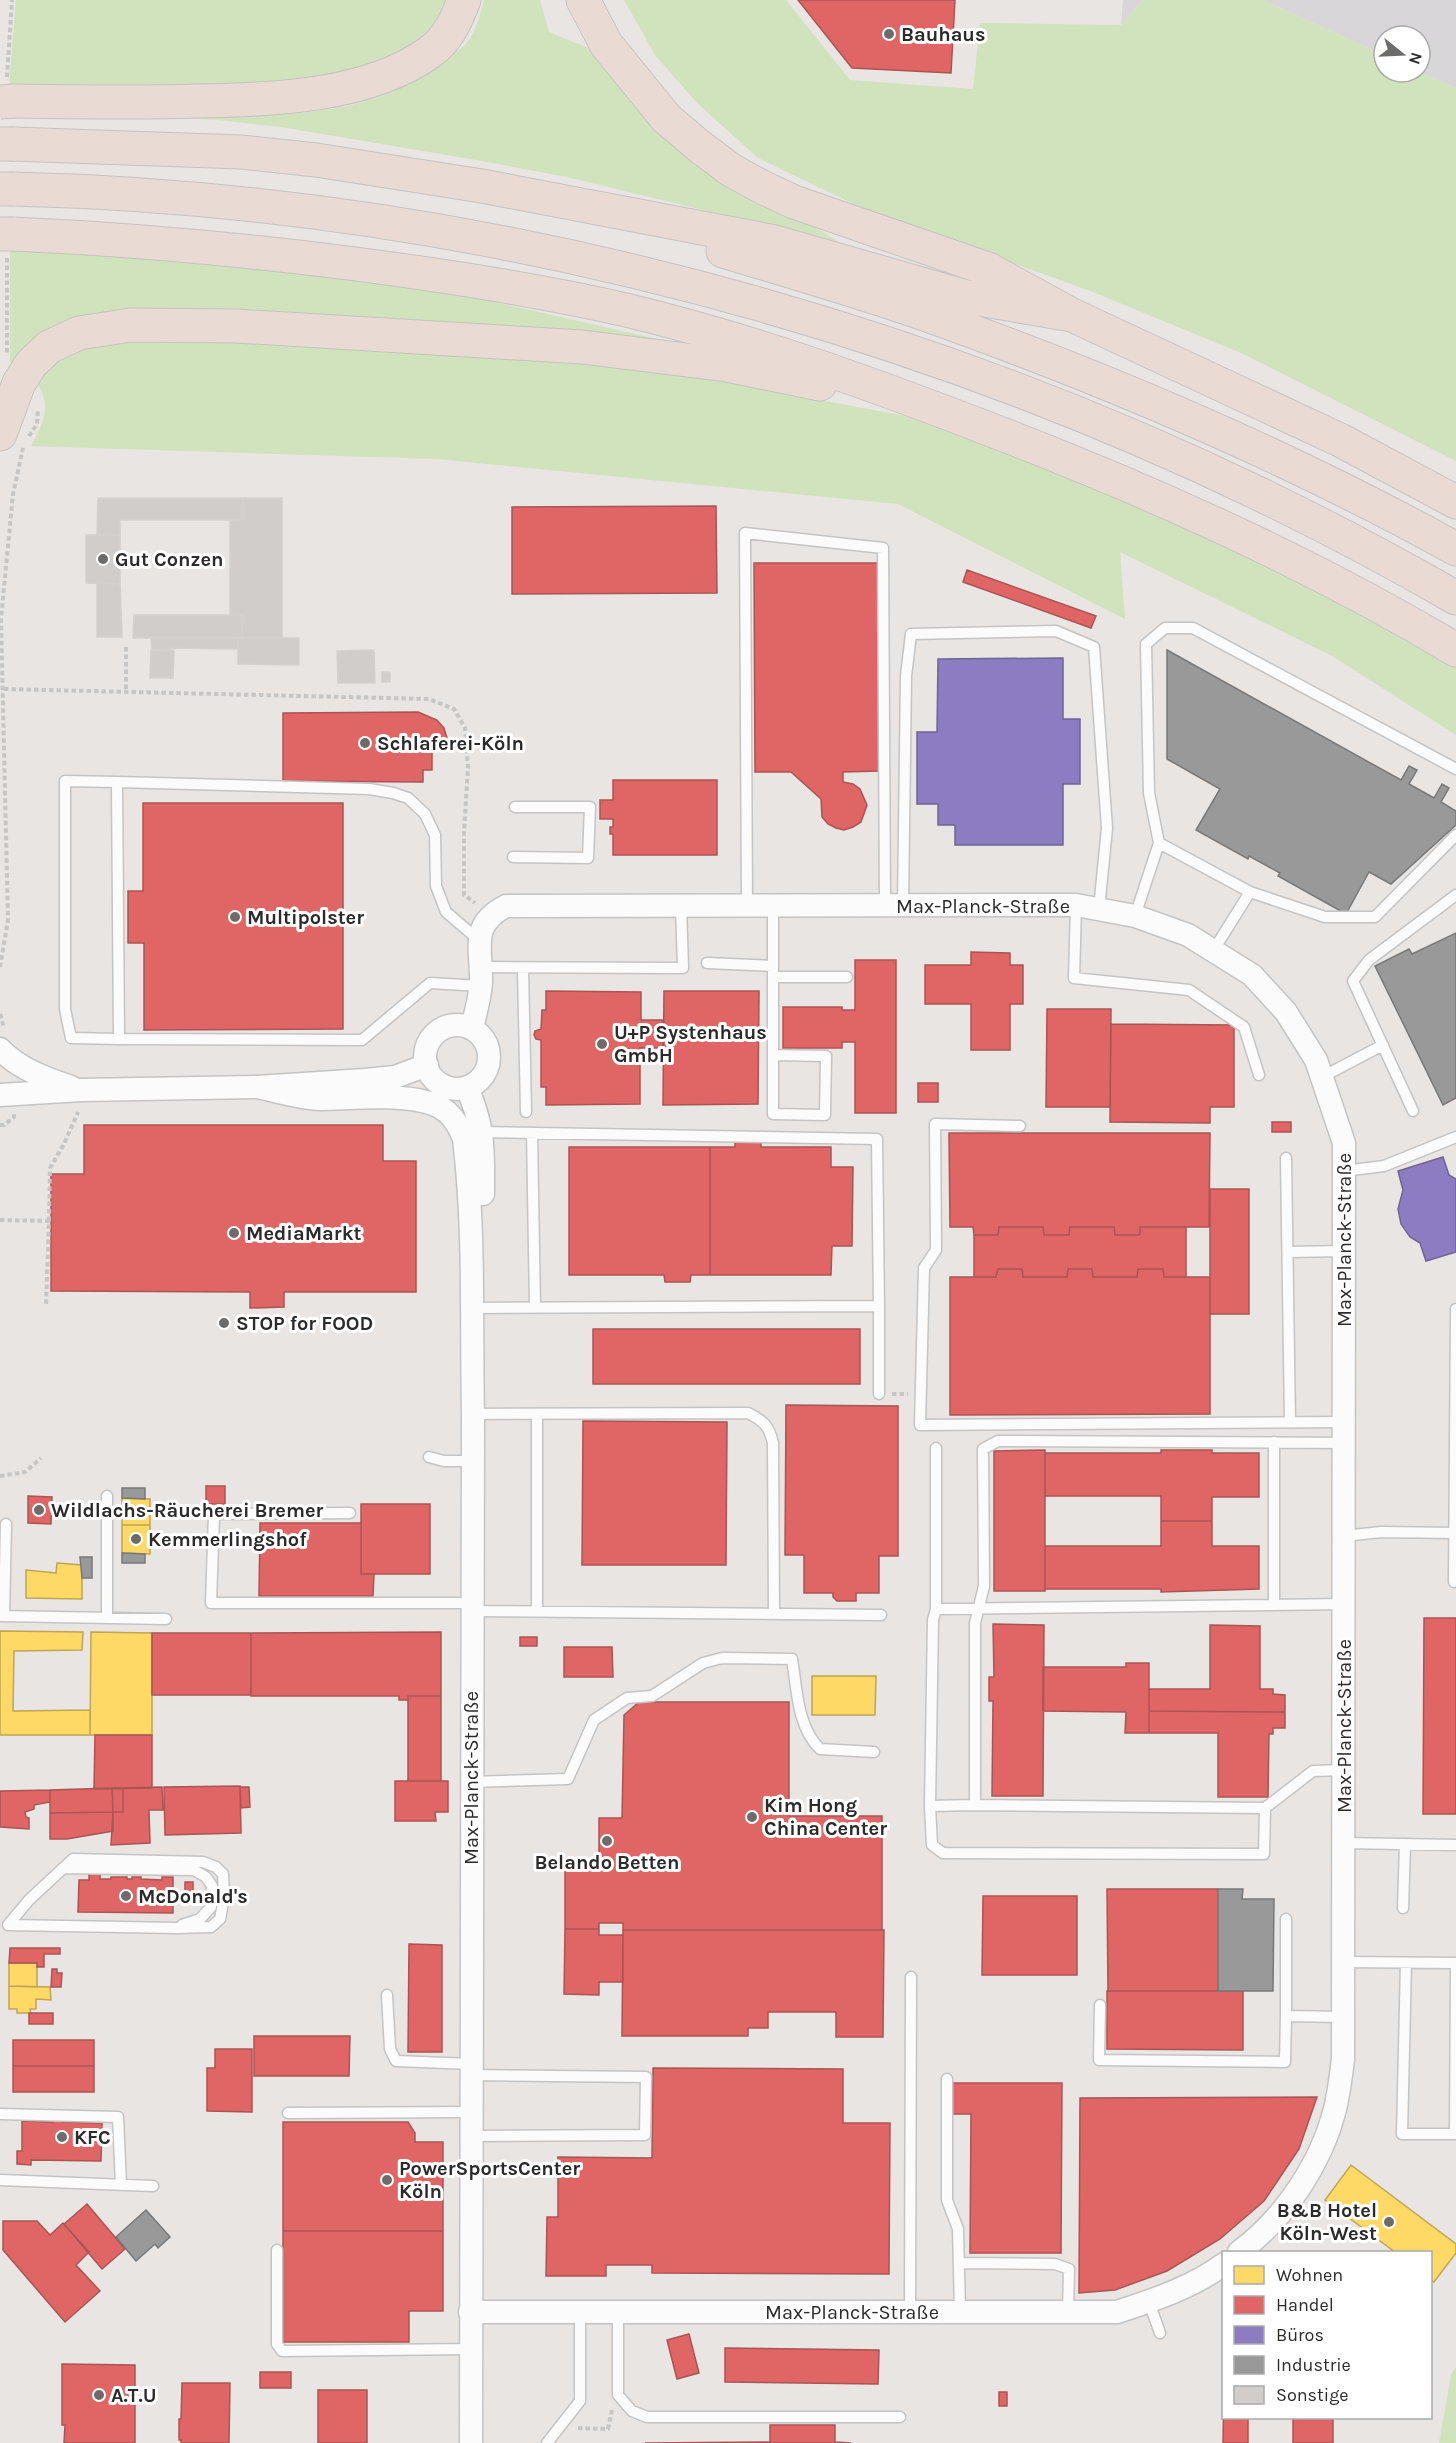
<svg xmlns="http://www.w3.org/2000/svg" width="1456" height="2443" font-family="Karla,sans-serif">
	<rect width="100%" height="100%" fill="#e8e5e2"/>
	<path fill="#d8d6d9" d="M1123,0h20l-22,25z
		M1263,0h193v88l-36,-16v-36h-36v19z"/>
	<path fill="#d0e3bc" d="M16,0h432c-11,20 -22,37 -40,52l-84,33 -315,4z
		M484,0h56l9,32 44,18 18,27 26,33 35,34 135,78 33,21 -273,-66 -91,-17 -195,-33 -62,-7 -42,-2c64,-3 171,2 226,-33 11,-7 21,-18 32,-25 8,-6 22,-7 29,-14 10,-9 17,-33 20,-46z
		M624,0h162l64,80 123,9 7,-66 141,2 22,-25h120l121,55v17h36l36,16v373l-215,-108 -148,-61 -225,-81 -110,-53 -61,-55 -42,-48z
		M10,247l176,11 241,31 63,12 216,49 -517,-37 -175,54 -4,-5z
		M107,341l174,1 201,11 204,22 241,45 347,143 182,103v69l-124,-79 -212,-104 5,67 -227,-115 -461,-45 -406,-13c12,-22 22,-41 5,-63 22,-25 39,-33 71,-42z
		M1456,2367v76h-17l12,-68z"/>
	<path fill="#ffd966" stroke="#bfa554" stroke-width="1.5" d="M122,1498l28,1v26h-28z
		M122,1525h28v29l-28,-1z
		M57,1563l25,2v34l-56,-1v-28l30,3z
		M0,1631l83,1 -1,18 -68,1 -1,60 77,-1v25h-90z
		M91,1632l61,1v102h-62z
		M812,1676h64l-1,39h-63z
		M9,1963h28v24l-28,-1z
		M9,1986l41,1 1,13 -15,-1v10h-6l1,4h-14v-4h-8z
		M1351,2165l105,79v9l-22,29 -4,-3v-27h-35l-70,-52z"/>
	<path fill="#e06666" stroke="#aa5454" stroke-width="1.5" d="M798,0h157l-4,73 -99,-5z
		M716,506l1,87 -205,1v-87z
		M754,563h125v208l-36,1v10l10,2 7,5 7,16 -6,17 -8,5 -9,3 -8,-2 -8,-4 -6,-7 -1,-18 -30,-27h-36z
		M967,570l129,46 -5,12 -128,-46z
		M418,712l19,8 7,8 3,10v11h-15v21h-9v12l-140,-1v-68z
		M613,780h104v75h-104v-21h-3v-7h3v-8h-13v-19h13z
		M143,803h200v226l-199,1v-87h-16v-52h15z
		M971,952l39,1v12h13v39h-13v46h-39v-46h-46v-39h46z
		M855,960h41v153h-41v-71h-13v6h-59v-41h59v3h13z
		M546,991l95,1v28h22v28h-23v56l-94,1v-18h-5v-47l-5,-1 -2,-4 1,-4 6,-2 1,-19h4z
		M664,991h95l-1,113 -95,1z
		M1047,1009h64l-1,98h-64z
		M1111,1024l123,1v82h-24v16l-100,-1z
		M918,1083h20v19h-20z
		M1272,1122h19v10h-19z
		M84,1125h299v36h33v131h-132v15l-34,1v-16l-199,-1v-117h33z
		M949,1133h261l-1,94h-69v7l-2,1h-23l-1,-8h-44l-1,8h-25l-1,-8h-44l-1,8h-24l-1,-8h-23z
		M735,1141h26v6h70v20h22l-1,79h-20l-1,29h-121v-128h25z
		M569,1147h141v128h-19l-1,7h-25l-1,-7h-95z
		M1210,1189h39v125h-39z
		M999,1227h44l1,8h25l1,-8h44l1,8h23l2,-1v-7h46v50h-22l-1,-8h-25l-1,8h-44l-1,-8h-24l-1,8h-44l-1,-8h-24l-2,8h-22v-42h24z
		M998,1269h24l1,8h44l1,-8h24l1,8h44l1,-8h25l1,8h46v137l-260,1v-138h46z
		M593,1329h267v55h-267z
		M786,1405l112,1v150h-19v37h-23v8h-19l-4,-4v-4h-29v-38h-19z
		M583,1421l144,1 -1,143h-144z
		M1045,1450v141h-51v-140z
		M1161,1450h51v3h47v44h-47v24h-51v-25h-116v-43h116z
		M206,1486h19v18h-19z
		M28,1496l24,1 -1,27 -23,-1z
		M361,1504h69v70h-69z
		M1161,1521h51v25h47v43l-98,3v-3h-116v-43h116z
		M260,1523h101v51h13l-1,22h-114z
		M1424,1618h32v196h-33z
		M993,1624l51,1 -1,171h-51l1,-95h-4v-24h5z
		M1210,1625l50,1v63h13v5l12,1v17l-136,-1v-22h61z
		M441,1632v64h-33v4h-9v-4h-148v-63z
		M152,1633h99v62h-99z
		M520,1637h17v9h-17z
		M564,1647h48l1,30h-49z
		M1126,1663h23v70h-24l1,-21 -83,-1v-44h83z
		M408,1696h33v85h-33z
		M639,1702h150v114h93v114h-259v-7h-24v6h-34v-65h34v-46h23l2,-103z
		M1149,1711l136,1v16h-12v6h-4l-1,63h-50v-64h-69z
		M95,1735h57v53l-58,1z
		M395,1781h53v31h-13l1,9h-41z
		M240,1786l1,47 -76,2 -1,-48z
		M162,1787l1,23h-14l1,33 -39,2 2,-33h10v-24z
		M240,1787h9l1,20 -9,1z
		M112,1788h11v24h-10z
		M112,1788l1,24 -63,1v-23z
		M50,1790v12l-16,3v4l-9,3 1,5 3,1v11l-29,-2v-36z
		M113,1812v19l-46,8h-17v-26z
		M89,1872h11v7h11v-2h16v2h5v-2h9v2l21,1v-3h11v36l-95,-1 1,-32h10z
		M185,1882h8v17h-8z
		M1107,1889h111v102h-110z
		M983,1896h94v79h-95z
		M565,1929h34v6h24v47h-24v13l-35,-1z
		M623,1930h261l-1,107h-47v-25h-68v16h-20v8h-126z
		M409,1944l33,1v107h-34z
		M10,1948h50v6h-16v13h-7v-4h-28z
		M52,1969h5v4h5l-1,14h-10z
		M1107,1991h136v59l-136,-1z
		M29,2013h24v11h-24z
		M254,2036h96l-1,40h-95z
		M13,2040h81v26h-81z
		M215,2049h37v63l-45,-1v-43h8z
		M13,2066h81v26h-81z
		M653,2068l190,1v54h47l-1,151 -237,-1v-8h-46v11h-60l1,-59h11v-60l94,1z
		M952,2083h110l-1,170h-91l1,-139h-19z
		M1317,2097l-18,52 -35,52 -44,38 -53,32 -52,19 -36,3 1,-195z
		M53,2118h9v4l40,1 -1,38 -70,-1v5l-14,-1v-13h5v-30l31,1z
		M283,2122h125l7,11v9h28v89h-160z
		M87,2204l38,45 -23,20 -38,-45z
		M3,2221h34l13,14 13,-12 26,29 -13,13 24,26 -35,31 -62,-72z
		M283,2231h160v80h-34v31h-126z
		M689,2334l10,39 -22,6 -10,-39z
		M725,2348l154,2 -1,34 -153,-2z
		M62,2364l73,1v78h-71l1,-18h-3z
		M260,2372h31v16h-31z
		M182,2383h48l-1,60h-48v-3h-2v-21h2z
		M1224,2388v30h24v25h-25z
		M318,2390h49v53h-49z
		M999,2392h8v14h-8z
		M1293,2418h40v25h-40z
		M770,2425h65v17l16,1h-206l125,-1z"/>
	<path fill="#8e7cc3" stroke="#706495" stroke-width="1.5" d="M1063,658v61h17v65h-17v61h-108v-20h-17v-21h-21v-72h20l1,-73z
		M1443,1157l6,18 7,4v73l-30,9 -6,-18 -10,-6 -9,-13 -3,-15 5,-19 -5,-19z"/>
	<path fill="#999" stroke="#787878" stroke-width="1.5" d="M1167,650l234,130 8,-14 8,4 -8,14 25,14 8,-14 7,4 -8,14 15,9v14l-65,59 -22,-12 -23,42 -68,-38 2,-3 -31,-17 -1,3 -52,-29 24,-41 -53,-30z
		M1456,933v165l-13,7 -68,-139 34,-17 3,5z
		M122,1488h23v11l-23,-1z
		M122,1553l23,1v9h-23z
		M80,1557h12v21h-10z
		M1218,1889h25l-1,10h32l-1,92h-58h3z
		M146,2210l24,27 -12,11 -3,-4 -19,17 -20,-24z"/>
	<path fill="#d0cdcb" stroke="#d3d1ce" stroke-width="1.5" d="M98,498h145v22h-123v15h-23z
		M243,498h39v140h-40l1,-23h-13v-95h13z
		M86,535h34v49l-34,-1z
		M97,583l23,1 2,53h-25z
		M134,615h109l-1,23h-109z
		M151,638h87v11l-68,-1v2h-18z
		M238,638h61v27l-61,-1z
		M151,650h23l-1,28h-23z
		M374,650l1,33h-37l-1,-32z
		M382,672h8v10h-8z"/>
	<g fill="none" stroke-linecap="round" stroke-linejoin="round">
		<defs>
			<path id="lane" d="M117,782l252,7 24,4 15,5 17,16 10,21 1,51 10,26 34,29
				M1159,843l91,49 75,25h50l81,-82
				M513,857l75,1 2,-51h-75
				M1076,905l-2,73 115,12 55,37 15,48
				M747,906l-2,-373 138,15 2,357
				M903,906l3,-230 5,-42 145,-3 38,16 13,181 -8,81
				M1135,916l24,-73 -10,-50 -3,-149 19,-16h28l263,141
				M1213,951l37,-59
				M707,963l66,3
				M481,967l202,1 -2,-62
				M523,968l3,144
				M773,977h74
				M119,1039l-48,-1 -6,-29v-228l52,1 2,257 243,1 68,-57 51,3
				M773,1055l53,1 -1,59 -52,-1v-208
				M1322,1077l61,-32
				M1413,1111l-60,-130 16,-21 87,-65
				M1020,1126l-85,-2 1,126 -12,18 -4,157 424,-3
				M532,1133l3,174
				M1286,1158l4,264
				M1344,1171l40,-5 72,-29
				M1288,1252l56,-1
				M471,1308l408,-2 -2,-167 -395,-7
				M879,1394v-88
				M473,1414l275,-1c16,8 21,13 25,30l1,170
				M537,1414v197
				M936,1448v161l-3,11 -3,186 45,-1 290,3 48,-37 31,-1
				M429,1457l15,4h28
				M107,1496v122
				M350,1513l-136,1 -3,89h261
				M1344,1536l37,-4 73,1
				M1454,1582l2,-273
				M1274,1605v-163
				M936,1609l408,-5
				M472,1611l409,4
				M0,1616l166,3
				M4,1616l2,-92
				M471,1782l97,-3 26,-59 33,-22 25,-2 51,-33 19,-5 70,1c5,30 5,68 28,90l54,3
				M975,1805v-182l9,-37 -1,-137 15,-8 346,2
				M930,1806l2,39 11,8 321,1 1,-46
				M1344,1843l112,2
				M73,1859l130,3 13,5 7,7 1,24 -4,21 -9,8 -34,1 -169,-3 21,-25z
				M63,1868l131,2 12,7 6,9 -1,21 -11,12 -18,6
				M1403,1908l2,-64
				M1286,1919v97
				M1344,1962l112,1
				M1406,1963l-4,171h53l1,-171
				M387,1995l3,54 6,12 75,3
				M1100,2005l-1,55 186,2 1,-46 57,1
				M471,2075l175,2 -1,58 -174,1
				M947,2079v121l11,29 2,83
				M288,2113l183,-1
				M0,2114l118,3 3,68
				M0,2180l153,6
				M277,2250v94l5,7 188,-2
				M960,2263l95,1 14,5 -1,43
				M1149,2302l11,31
				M618,2312v83l14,16 15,6h253
				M910,2312l1,-335
				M547,2443l33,-42v-89"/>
			<path id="street" d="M425 1057a32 32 0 1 1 64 0a32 32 0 1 1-64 0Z
				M472,1029c3,-15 8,-31 9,-46 1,-35 -12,-58 25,-77l570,-1 59,11 53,19 64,40 34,37 30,48 28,83 -1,916c-2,16 -4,34 -8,50 -14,55 -51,110 -96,143
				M0,1049c19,20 45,29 71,38
				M257,1087c20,4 42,11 63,12 33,0 102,-9 127,13 9,8 13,16 17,27 11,91 7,183 9,275l-2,1029
				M467,1088c18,40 16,64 16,106
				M0,1095l81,-5 176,-3 108,-7 30,-3 32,-12
				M470,2312h647c37,-12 76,-25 107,-48"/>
			<path id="highway" d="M583,0l23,44 60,74 33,28 32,24 31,17 32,15 194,67 84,46 268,125 116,62
				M14,101c61,1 122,2 182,0 74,-1 172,-4 234,-49 18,-13 26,-31 34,-52
				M13,144l228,8 75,8 166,26 293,56 192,55 105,18
				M13,189c500,12 1010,159 1443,409
				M13,234c112,5 223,15 335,29 93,12 186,26 278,47 121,29 238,71 355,116 163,62 325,134 475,224
				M723,251c69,21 139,41 207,65 182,65 358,140 526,233
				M0,434l19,-51 12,-19 18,-17 30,-14 52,-8 105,1 346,21 145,18 93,19"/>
		</defs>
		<use href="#lane" stroke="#c4c4c4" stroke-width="13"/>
		<use href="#street" stroke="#c4c4c4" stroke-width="25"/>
		<use href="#highway" stroke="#c5c3c2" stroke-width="35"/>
		<path stroke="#c6c6c6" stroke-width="4" stroke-dasharray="4.5 3" stroke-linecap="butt" d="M7,77l5,-77
			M7,258v95
			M29,436l8,-12 1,-14
			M126,647v44
			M4,689l425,10 25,10 11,19 3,39 -4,65v63l11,8
			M0,967l8,-47 -7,-301 12,-125 10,-46
			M0,1014l4,14
			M0,1125h4l10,-8v-3
			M0,1220l49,1 -3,84
			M49,1221l1,-53 14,-24 14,-32
			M892,1394h16
			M0,1476l25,-4 16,-14
			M578,2428l30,1 4,-19"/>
		<use href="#lane" stroke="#fcfbfb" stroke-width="10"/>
		<use href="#street" stroke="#fcfbfb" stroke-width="22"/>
		<use href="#highway" stroke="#e9dbd4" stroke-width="33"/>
		<defs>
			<path id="highway-bridge" d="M0,102l14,-1
				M0,144h13
				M0,189h13
				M0,234h13"/>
		</defs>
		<use href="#highway-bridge" stroke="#c5c3c2" stroke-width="35" stroke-linecap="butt"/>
		<use href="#highway-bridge" stroke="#e9dbd4" stroke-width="33"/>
	</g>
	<g fill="#6d6c6b" stroke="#fff" stroke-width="2">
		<circle cx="889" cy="34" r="6"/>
		<circle cx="103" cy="559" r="6"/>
		<circle cx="365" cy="743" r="6"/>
		<circle cx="235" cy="917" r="6"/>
		<circle cx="602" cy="1044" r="6"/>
		<circle cx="234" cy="1233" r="6"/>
		<circle cx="224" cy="1323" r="6"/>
		<circle cx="39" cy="1510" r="6"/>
		<circle cx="136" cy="1539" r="6"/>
		<circle cx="752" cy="1817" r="6"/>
		<circle cx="607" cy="1841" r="6"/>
		<circle cx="126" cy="1896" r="6"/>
		<circle cx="62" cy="2137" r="6"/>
		<circle cx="387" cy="2180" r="6"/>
		<circle cx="1389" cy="2222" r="6"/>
		<circle cx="99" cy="2395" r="6"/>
	</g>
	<g text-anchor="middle" stroke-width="6" stroke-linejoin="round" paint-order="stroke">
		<g font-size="20" font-weight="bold" fill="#2b2b2b" stroke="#fff" text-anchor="start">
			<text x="901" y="41">Bauhaus</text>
			<text x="115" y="566">Gut Conzen</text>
			<text x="377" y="750">Schlaferei-Köln</text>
			<text x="247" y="924">Multipolster</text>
			<text x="614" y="1039">U+P Systenhaus<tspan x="614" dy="23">GmbH</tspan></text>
			<text x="246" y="1240">MediaMarkt</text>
			<text x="236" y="1330">STOP for FOOD</text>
			<text x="51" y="1517">Wildlachs-Räucherei Bremer</text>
			<text x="148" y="1546">Kemmerlingshof</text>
			<text x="764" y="1812">Kim Hong<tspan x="764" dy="23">China Center</tspan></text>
			<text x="607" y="1869" text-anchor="middle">Belando Betten</text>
			<text x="138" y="1903">McDonald's</text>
			<text x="74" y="2144">KFC</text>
			<text x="399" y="2175">PowerSportsCenter<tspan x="399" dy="23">Köln</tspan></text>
			<text x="1377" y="2217" text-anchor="end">B&amp;B Hotel<tspan x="1377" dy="23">Köln-West</tspan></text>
			<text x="111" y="2402">A.T.U</text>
		</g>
		<g font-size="20" fill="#2b2b2b" stroke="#fff">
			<text x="983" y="913">Max-Planck-Straße</text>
			<text transform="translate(1344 1240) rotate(-90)" y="7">Max-Planck-Straße</text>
			<text transform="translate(1344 1726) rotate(-90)" y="7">Max-Planck-Straße</text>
			<text transform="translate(471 1778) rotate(-90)" y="7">Max-Planck-Straße</text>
			<text x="852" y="2319">Max-Planck-Straße</text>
		</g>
	</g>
	<rect x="1222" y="2251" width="210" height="168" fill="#ffffff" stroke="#aaaaaa" stroke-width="1.5"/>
	<rect x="1234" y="2266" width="30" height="18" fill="#ffd966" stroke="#aaaaaa" stroke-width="1.5"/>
	<text x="1276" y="2281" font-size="18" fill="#2b2b2b">Wohnen</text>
	<rect x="1234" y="2296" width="30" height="18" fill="#e06666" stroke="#aaaaaa" stroke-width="1.5"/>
	<text x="1276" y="2311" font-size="18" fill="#2b2b2b">Handel</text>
	<rect x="1234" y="2326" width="30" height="18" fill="#8e7cc3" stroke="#aaaaaa" stroke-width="1.5"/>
	<text x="1276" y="2341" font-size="18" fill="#2b2b2b">Büros</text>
	<rect x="1234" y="2356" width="30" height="18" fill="#999999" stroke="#aaaaaa" stroke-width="1.5"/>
	<text x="1276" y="2371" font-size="18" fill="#2b2b2b">Industrie</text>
	<rect x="1234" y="2386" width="30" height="18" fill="#d0cdcb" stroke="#aaaaaa" stroke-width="1.5"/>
	<text x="1276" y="2401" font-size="18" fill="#2b2b2b">Sonstige</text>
	<g transform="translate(1402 54) rotate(108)"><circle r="28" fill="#ffffff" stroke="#aaaaaa" stroke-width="1.5"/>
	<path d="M0-4.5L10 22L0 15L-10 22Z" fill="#6d6c6b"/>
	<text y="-9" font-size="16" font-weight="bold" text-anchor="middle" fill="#2b2b2b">N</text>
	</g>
</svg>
